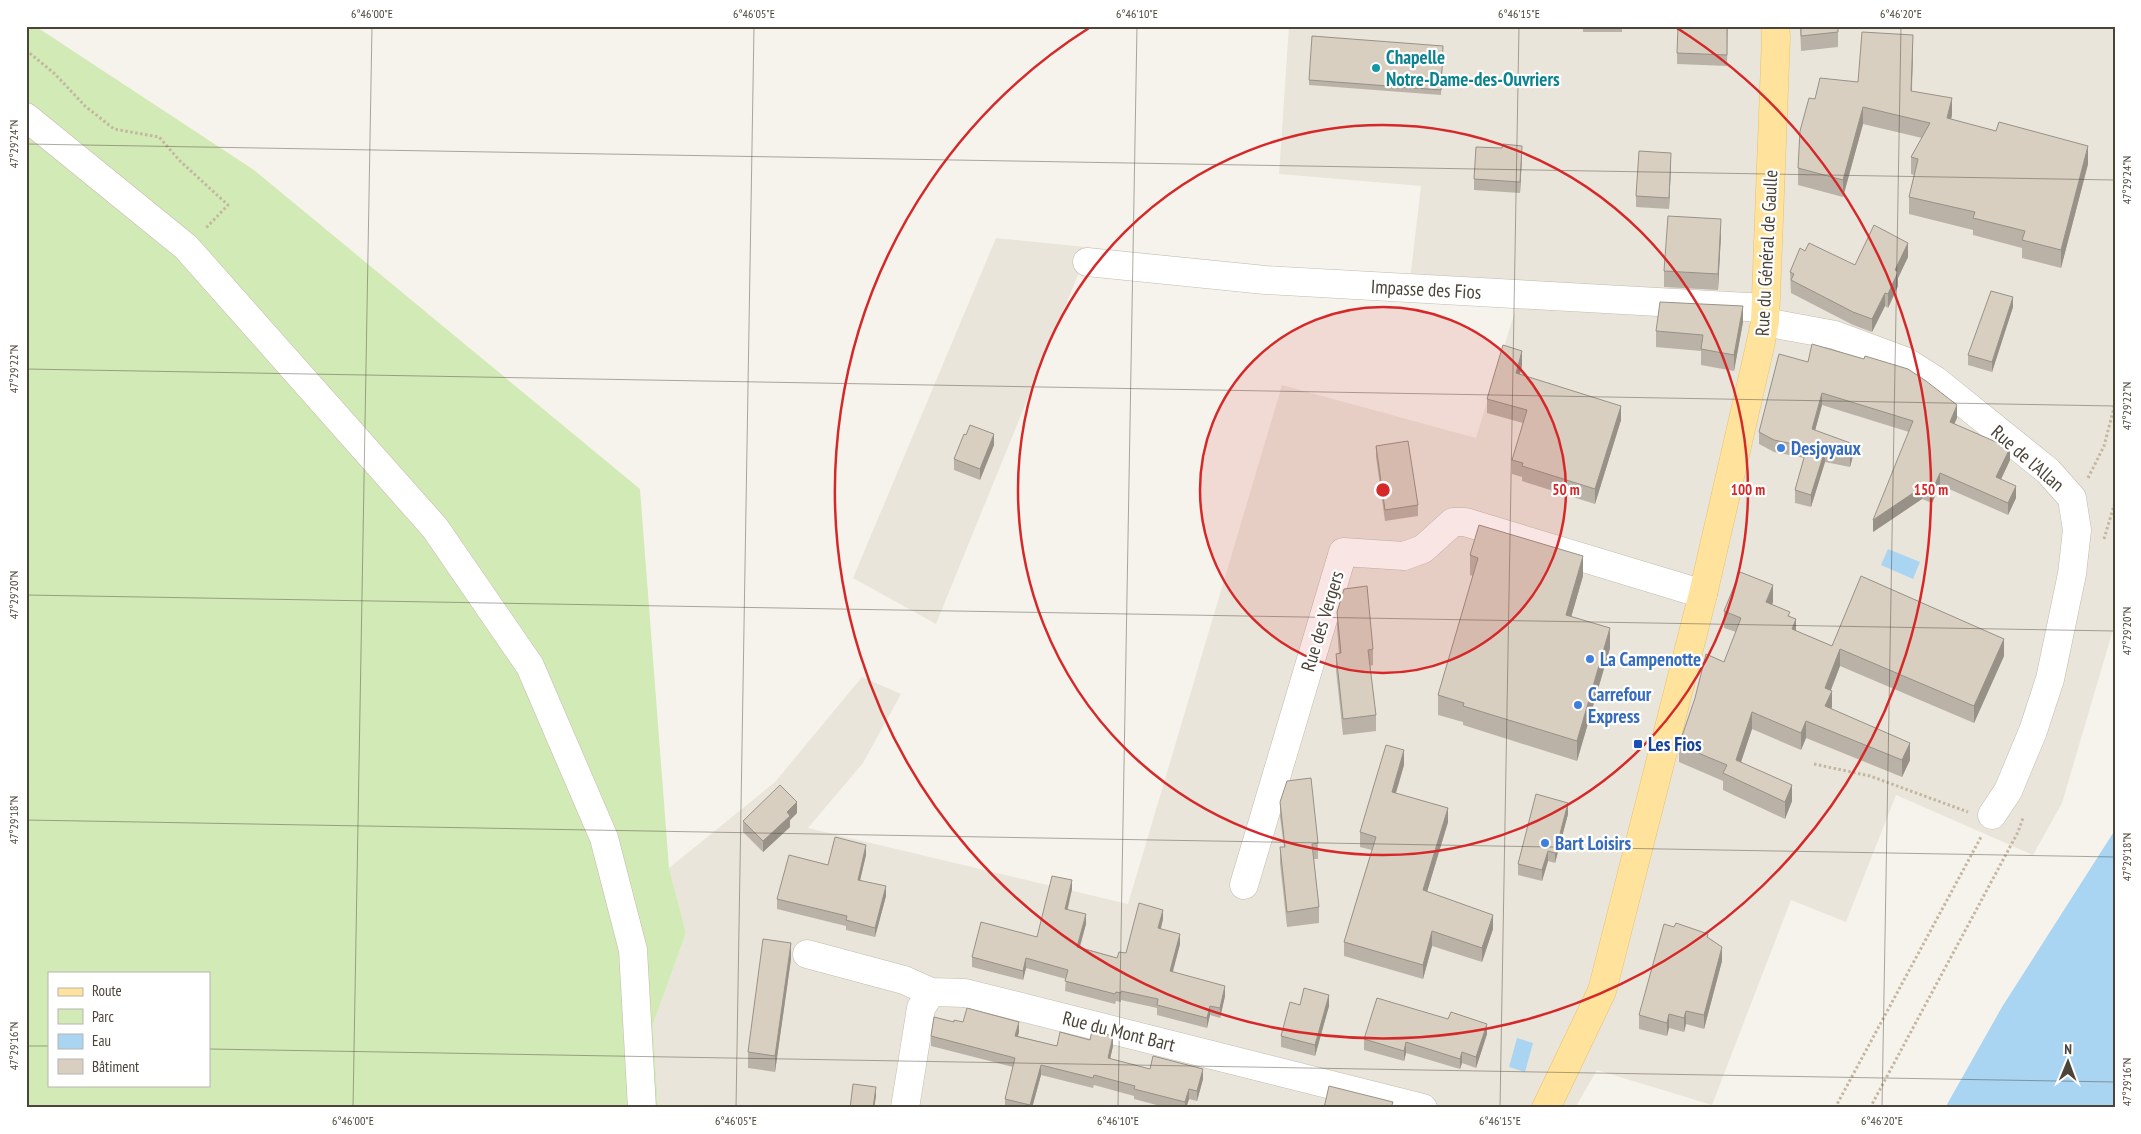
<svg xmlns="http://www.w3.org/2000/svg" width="2141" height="1134" font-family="'PT Sans Narrow',sans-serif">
	<rect width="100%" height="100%" fill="#f6f3ec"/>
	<path fill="#eae5da" d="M1289,26h826v597l-53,180 -29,52 -137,-60 -50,127 -55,-22 -79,205 -115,-35 -22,38h-917l-5,-84 33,-91 -17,-65 106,-86 87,-105 39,17 -38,69 -55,65 320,76 154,-519 194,53 40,-130 -436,-38 -144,354 -83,-46 143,-340 414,42 11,-94 -142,-12z"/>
	<path fill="#d2eab5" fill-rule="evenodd" d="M26,26h9l219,144 386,319 29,379 17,65 -33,91 5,84h-632zM49,973h160v112h-160z"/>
	<path fill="#a9d4f2" d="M1888,549l32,13 -7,17 -32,-14z
		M2115,830v276l-2,2h-168l57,-101z
		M1517,1038l16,5 -8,29 -16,-5z"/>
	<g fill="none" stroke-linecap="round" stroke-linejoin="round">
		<defs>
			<path id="minor" d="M26,117l160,130 249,281 95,138 74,172 29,112 9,158
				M1087,262l178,18 500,28
				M1765,322l70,13 70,26 30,19 113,91 24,27 5,32 -5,44 -22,105 -17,52 -25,60 -16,24
				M1244,885l99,-333 61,4 19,-7 30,-27h12l238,72
				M807,954l97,26 27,12
				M905,1108l16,-100 10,-16 34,1 458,115"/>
			<path id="major" d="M1546,1108l56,-117 101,-397 57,-248 5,-24 11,-285 -1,-11"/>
		</defs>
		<use href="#minor" stroke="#c2bbae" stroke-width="29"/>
		<use href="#major" stroke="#e6c16a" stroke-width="29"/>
		<path stroke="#c4b79f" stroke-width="3" stroke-dasharray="2.5 2.5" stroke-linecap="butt" d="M26,50l29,24 30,32 29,23 45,8 21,24 48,44 -23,24
			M2088,478l16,-32 11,-42
			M2104,539l11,-37
			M1814,764l56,12 98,36
			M1835,1108l146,-271
			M1870,1108l148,-276 5,-14"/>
		<use href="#minor" stroke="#fff" stroke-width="28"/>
		<use href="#major" stroke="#ffe39c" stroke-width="28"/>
	</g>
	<path fill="#bab2a6" d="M1583,26h39v6h-39z
		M1728,26l-1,40 -50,-2v-11z
		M1800,26h38v21l-37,4z
		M1443,52l-2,43 -132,-10v-5z
		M1913,52l-1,39 40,24 -1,4 137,45 -27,104 -39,-10v-10l-49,-13v-5l-64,-16v-17l5,-22 -3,-1v-17l11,-19 -59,-14 -20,73 -45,-12v-17l17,-69 43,-17z
		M1522,156l-2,37 -46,-3v-11z
		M1671,164l-2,45 -33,-2v-11z
		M1721,235l-3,55 -54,-3v-16z
		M1805,251l50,14 53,-8 -10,21v8l-10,22 -3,-2 -13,26 -19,-7 -62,-32 -1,-21z
		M2013,307l-21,65 -24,-7v-10z
		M1743,322l-9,49 -33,-6v-14l-45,-4v-16z
		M1779,354l178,64 -3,5 56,37 -9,19 15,19 -8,17 -68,-30 -8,18 -10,-4 -49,33 36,-100 -87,-27 -7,25 38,26 -3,11 -25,-5 -14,45 -16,-4v-13l9,-32 -30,-6 -15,-8v-12z
		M1522,366l-2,8 101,46 -26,84 -73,-23v-4l-10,-3v-14l11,-37 -36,-10v-14z
		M994,445l-14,35 -26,-10v-11z
		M1376,446l42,59v11l-33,5 -9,-64z
		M1470,555l113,21 -12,41 39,31 -33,113 -114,-36v-3l-25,-7v-20l35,-119 -3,-1z
		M1773,602l-1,2 18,12 6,15 36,15 172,10 -30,67 -134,-57 -9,24v18l79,52 -8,17 -96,-39 -5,12 -49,-21 -11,33 51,39 -7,18 -62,-29v-9l-44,-19v-17l45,-83 12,-30 -12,-4v-17z
		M1337,612l36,37v16l-3,1 6,49v16l-33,4 -7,-65v-16h3l-2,-26z
		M1404,765l-8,28 52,29 -21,70 66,37 -11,33 -50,-16 -9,33 -79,-23v-14l28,-92 -12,-3v-15z
		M1280,802l38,41v16h-4l5,48v16l-32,4 -7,-64v-16h4l-4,-30z
		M797,813l-7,7v7l-27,25 -20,-20v-11z
		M1568,814l-13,49 -7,-2 -6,20 -24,-6v-11z
		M866,855l-6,25 26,16 -11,41 -29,-7v-4l-69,-17v-10l51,-34z
		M1072,889l-4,20 18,15 -6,23 37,11 9,-5 37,-34 -2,10 19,15 -7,28 52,24 -5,22 -10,-3 -3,13 -50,-13v-7l-36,-8v2l-5,-1 -1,3 -50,-13 1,-12 -40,-11 -3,12 -51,-13v-10l65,-20z
		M1708,938l14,23 -18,68 -18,-5 -2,8 -15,-4 -2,8 -28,-7v-14z
		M791,959l-16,113 -27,-4v-16z
		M1300,1005l29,1 -14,50 -34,-9v-11z
		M954,1022l65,10 -1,4 39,10h56l-3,13 40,10 53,10 -6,22 -8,-2 -3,9h-18l-34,-9v-3l-40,-11 -1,3 -52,-13 -9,33h-27v-9l8,-32 -82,-21v-10z
		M1487,1034l-11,34 -14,-5 -2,6 -54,-16 -2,8 -40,-11v-11z"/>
	<path fill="#979187" d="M1913,35v17l-2,56v-17z
		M1952,98v17l-5,21v-18z
		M1863,107v17l-20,73v-17z
		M1522,146v10l-2,37v-11z
		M2088,146v18l-27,104v-18z
		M1671,153v11l-2,45v-11z
		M1721,219v16l-3,55v-16z
		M1908,243v14l-10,21v8l-10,22v-14l7,-24z
		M1885,293v13l-13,26v-13z
		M2013,297v10l-21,65v-10z
		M1743,306v16l-9,49v-16z
		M1522,351v15l-6,21v-14z
		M1822,393v12l-10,37v-13z
		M1957,405v13l-7,16v-12z
		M1621,406v14l-26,84v-15z
		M994,434v11l-14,35v-11z
		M1853,444v12l-3,11v-12z
		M2010,448v12l-14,30v-13z
		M1825,450v12l-14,45v-12z
		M1940,473v12l-8,18v-12z
		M2016,486v12l-8,17v-12z
		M1922,487v12l-49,33v-12z
		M1583,556v20l-17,59v-20z
		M1773,585v17l-7,17v-17z
		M1796,619v17l-4,-7z
		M1610,628v20l-33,113v-20z
		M2004,639v17l-30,67v-17z
		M1840,649v17l-15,39v-17z
		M1832,691v16l-7,15v-16z
		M1752,712v17l-16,48v-17z
		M1806,721v17l-5,12v-17z
		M1910,743v17l-8,17v-17z
		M1404,750v15l-12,41v-14z
		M1792,785v16l-7,18v-17z
		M797,802v11l-7,7v7l-27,25v-11l24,-29z
		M1568,803v11l-13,49v-10z
		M1448,808v14l-25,83v-15z
		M866,845v10l-8,34v-9z
		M1548,851v10l-6,20v-11z
		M1072,880v9l-7,29v-9z
		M886,886v10l-11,41v-9z
		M1163,910v9l-5,19v-10z
		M1086,914v10l-9,32v-9z
		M1493,915v14l-11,33v-14z
		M1432,931v15l-9,33v-14z
		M1180,934v10l-10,37v-10z
		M791,943v16l-16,113v-16z
		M1722,947v14l-18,68v-14z
		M1026,958v10l-3,12v-9z
		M1225,986v10l-5,22v-10z
		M1329,995v11l-14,50v-11z
		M1210,1006v9l-3,13v-10z
		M1686,1011v13l-2,8v-14z
		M1669,1014v14l-2,8v-13z
		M1019,1022v10l-4,14v-10z
		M1487,1024v10l-11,34v-11z
		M1113,1036v10l-5,22v-10z
		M1406,1042v11l-2,8v-10z
		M1462,1052v11l-2,6v-10z
		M1041,1065v10l-9,33h-2v-3z
		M1203,1069v10l-6,22v-10z
		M876,1087v10l-2,11h-1z
		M1189,1089v10l-3,9h-1v-6z"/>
	<path fill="#d8cfc1" stroke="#979187" d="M1678,26h49v29l-50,-2z
		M1801,26h37v6l-37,4z
		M1862,32l51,3 -2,56 41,7 -5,20 49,13 3,-9 89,24 -27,104 -39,-10 3,-9 -52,-13 2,-6 -66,-15 9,-38 -7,-2 19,-34 -67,-16 -20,73 -45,-12 2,-37 9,-33 6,1 5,-21 38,4z
		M1312,36l131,10 -2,44 -132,-10z
		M1503,144l19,2 -2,36 -46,-3 2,-32 26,1z
		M1639,151l32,2 -2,45 -33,-2z
		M1668,216l53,3 -3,55 -54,-3z
		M1874,225l34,18 -13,27 3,2 -10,22 -3,-1 -13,26 -19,-7 -62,-32 3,-6 -4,-2 10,-24 5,3 4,-8 46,22z
		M1991,291l22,6 -21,65 -24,-7z
		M1660,302l83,4 -9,49 -33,-6 2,-14 -47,-4z
		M1812,344l52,15 1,-3 43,13 18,12 31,24 -7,17 60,26 -14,29 20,9 -8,17 -68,-30 -8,18 -10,-4 -49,33 40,-99 -91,-28 -10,36 41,15 -3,11 -25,-5 -14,45 -16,-5 12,-43 -33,-7 -15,-8 20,-78 29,8z
		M1503,345l19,6 -6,22 105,33 -26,83 -73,-23 1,-3 -11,-3 15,-50 -40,-11z
		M970,425l24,9 -14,35 -26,-10 10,-25 2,1z
		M1408,441l10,64 -33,5 -9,-64z
		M1479,525l104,31 -17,59 44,13 -33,113 -114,-35 1,-3 -26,-8 40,-137 -8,-3z
		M1740,572l33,13 -7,17 24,10 -2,4 8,3 -4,10 40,17 29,-70 143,63 -30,67 -134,-57 -15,39 7,3 -7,15 85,37 -8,17 -96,-39 -5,12 -49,-21 -16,48 56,25 -7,17 -62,-29 4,-8 -48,-20 16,-47 11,-44 18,8 17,-44 -17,-7z
		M1367,586l6,63 -5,1 8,65 -33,4 -7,-65 5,-1 -4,-41 7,-23z
		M1386,745l18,5 -12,42 56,16 -25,82 70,25 -11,33 -50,-17 -9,34 -79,-23 32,-105 -16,-5z
		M1311,778l7,65 -6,1 7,63 -32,5 -7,-65h5l-5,-45 7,-21z
		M780,785l17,17 -10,10 3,4 -27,25 -20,-20z
		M1536,794l32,9 -13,50 -7,-2 -6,19 -24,-6z
		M835,837l31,8 -8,35 28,6 -11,42 -29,-8 1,-4 -70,-17 12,-44 39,10z
		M1052,876l20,4 -7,29 21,5 -9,33 40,11 2,-6 7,1 13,-50 24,7 -5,18 22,6 -10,37 55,15 -5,22 -10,-2 -3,12 -50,-13 1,-6 -37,-8v2l-5,-1 -1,2 -50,-13 3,-11 -42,-12 -3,13 -51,-14 9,-35 56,15z
		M1676,923l32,11 -1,3 15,10 -18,68 -18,-4 -2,7 -15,-4 -2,9 -28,-8 25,-91 10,3z
		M763,939l28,4 -16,113 -27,-4z
		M1304,988l25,7 -14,50 -34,-9 9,-34 10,3z
		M1377,998l71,21 3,-7 36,12 -11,33 -14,-5 -2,7 -54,-17 -2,9 -40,-12z
		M967,1008l52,14 -4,14 42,10 3,-14 30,8 2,-9 21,5 -5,22 42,11 3,-13 50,13 -6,22 -8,-2 -4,13 -51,-13 1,-3 -41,-11 -1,3 -52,-13 -11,40 -25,-6 10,-41 -84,-22 3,-19 20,5v-2l9,2z
		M853,1084l23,3 -3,21h-23z
		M1329,1086l64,16 -2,6h-67z"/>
	<path fill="none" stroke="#4b4439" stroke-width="1" stroke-opacity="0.45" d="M26,144l2089,36M26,369l2089,37M26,595l2089,36M26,820l2089,37M26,1046h23M209,1049l1906,33M353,1108l19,-1082M736,1108l18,-1082M1118,1108l19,-1082M1500,1108l19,-1082M1882,1108l19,-1082"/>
	<circle cx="1383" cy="490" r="183" fill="#d62828" fill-opacity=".12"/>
	<g fill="none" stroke="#d62828" stroke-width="2.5">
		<circle cx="1383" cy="490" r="183"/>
		<circle cx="1383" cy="490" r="365"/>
		<path d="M1677 28A548 548 0 1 1 1089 28"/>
	</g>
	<circle fill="#0f9aa8" stroke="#fff" stroke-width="2" cx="1376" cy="68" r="5"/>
	<g fill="#3f7fe0" stroke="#fff" stroke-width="2">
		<circle cx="1781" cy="448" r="5"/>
		<circle cx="1590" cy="659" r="5"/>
		<circle cx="1578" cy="705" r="5"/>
		<circle cx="1545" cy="843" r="5"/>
	</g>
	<rect fill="#1a4fb4" stroke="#fff" stroke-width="2" x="1633" y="739" width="10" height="10" rx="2.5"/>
	<g text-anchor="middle" stroke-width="4.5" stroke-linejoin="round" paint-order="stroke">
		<g font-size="19" font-weight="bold" fill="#0d838f" stroke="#fff" text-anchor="start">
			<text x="1386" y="64">Chapelle<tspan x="1386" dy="22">Notre-Dame-des-Ouvriers</tspan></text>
		</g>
		<g font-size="19" fill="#4b4439" stroke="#fff">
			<text transform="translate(1766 253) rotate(-87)" y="7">Rue du Général de Gaulle</text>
			<text transform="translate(1426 289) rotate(3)" y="7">Impasse des Fios</text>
			<text transform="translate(2028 458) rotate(41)" y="7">Rue de l'Allan</text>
			<text transform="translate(1322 621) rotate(-73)" y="7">Rue des Vergers</text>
			<text transform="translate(1119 1031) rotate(14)" y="7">Rue du Mont Bart</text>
		</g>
		<g font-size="19" font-weight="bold" fill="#366cbe" stroke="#fff" text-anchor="start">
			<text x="1791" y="455">Desjoyaux</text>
			<text x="1600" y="666">La Campenotte</text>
			<text x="1588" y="701">Carrefour<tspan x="1588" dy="22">Express</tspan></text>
			<text x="1555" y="850">Bart Loisirs</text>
		</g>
		<g font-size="19" font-weight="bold" fill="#164399" stroke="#fff" text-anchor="start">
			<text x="1648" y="751">Les Fios</text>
		</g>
	</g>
	<circle cx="1383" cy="490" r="8" fill="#d62828" stroke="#fff" stroke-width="2.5"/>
	<g font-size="15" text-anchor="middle" font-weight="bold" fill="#d62828" stroke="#fff" stroke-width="4.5" stroke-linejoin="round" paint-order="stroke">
		<text x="1566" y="495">50 m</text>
		<text x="1748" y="495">100 m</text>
		<text x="1931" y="495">150 m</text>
	</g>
	<rect width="2141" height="1134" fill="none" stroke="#ffffff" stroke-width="55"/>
	<rect x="48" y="972" width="162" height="115" fill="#ffffff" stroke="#b7b4b0"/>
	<rect x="58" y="988" width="25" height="8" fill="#ffe39c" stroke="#b7b4b0"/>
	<text x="92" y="996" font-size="15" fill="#4b4439">Route</text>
	<rect x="58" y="1009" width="25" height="15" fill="#d2eab5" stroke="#b7b4b0"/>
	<text x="92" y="1022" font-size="15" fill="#4b4439">Parc</text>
	<rect x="58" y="1034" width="25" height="15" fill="#a9d4f2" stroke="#b7b4b0"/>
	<text x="92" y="1046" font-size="15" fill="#4b4439">Eau</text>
	<rect x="58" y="1059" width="25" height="15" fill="#d8cfc1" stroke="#b7b4b0"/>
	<text x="92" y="1072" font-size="15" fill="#4b4439">Bâtiment</text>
	<g transform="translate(2068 1062) rotate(1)" stroke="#ffffff" stroke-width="4" paint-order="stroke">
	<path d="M0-4L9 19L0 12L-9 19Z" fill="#4b4439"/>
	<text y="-8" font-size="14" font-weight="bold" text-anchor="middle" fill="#4b4439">N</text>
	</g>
	<rect x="28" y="28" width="2086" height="1078" fill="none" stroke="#4b4439" stroke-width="2"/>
	<g font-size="12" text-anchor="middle" fill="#4b4439">
		<text x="372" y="18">6°46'00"E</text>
		<text x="754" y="18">6°46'05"E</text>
		<text x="1137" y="18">6°46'10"E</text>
		<text x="1519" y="18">6°46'15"E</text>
		<text x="1901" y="18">6°46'20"E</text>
		<text transform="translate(14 144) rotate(-90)" y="4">47°29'24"N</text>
		<text transform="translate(2127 180) rotate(-90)" y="4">47°29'24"N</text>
		<text transform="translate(14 369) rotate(-90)" y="4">47°29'22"N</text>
		<text transform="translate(2127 406) rotate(-90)" y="4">47°29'22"N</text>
		<text transform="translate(14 595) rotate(-90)" y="4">47°29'20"N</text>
		<text transform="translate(2127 631) rotate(-90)" y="4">47°29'20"N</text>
		<text transform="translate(14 820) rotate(-90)" y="4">47°29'18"N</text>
		<text transform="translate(2127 857) rotate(-90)" y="4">47°29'18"N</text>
		<text transform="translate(14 1046) rotate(-90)" y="4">47°29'16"N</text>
		<text transform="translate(2127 1082) rotate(-90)" y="4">47°29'16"N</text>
		<text x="353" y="1125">6°46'00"E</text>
		<text x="736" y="1125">6°46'05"E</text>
		<text x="1118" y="1125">6°46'10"E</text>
		<text x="1500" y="1125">6°46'15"E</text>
		<text x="1882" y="1125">6°46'20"E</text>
	</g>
</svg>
